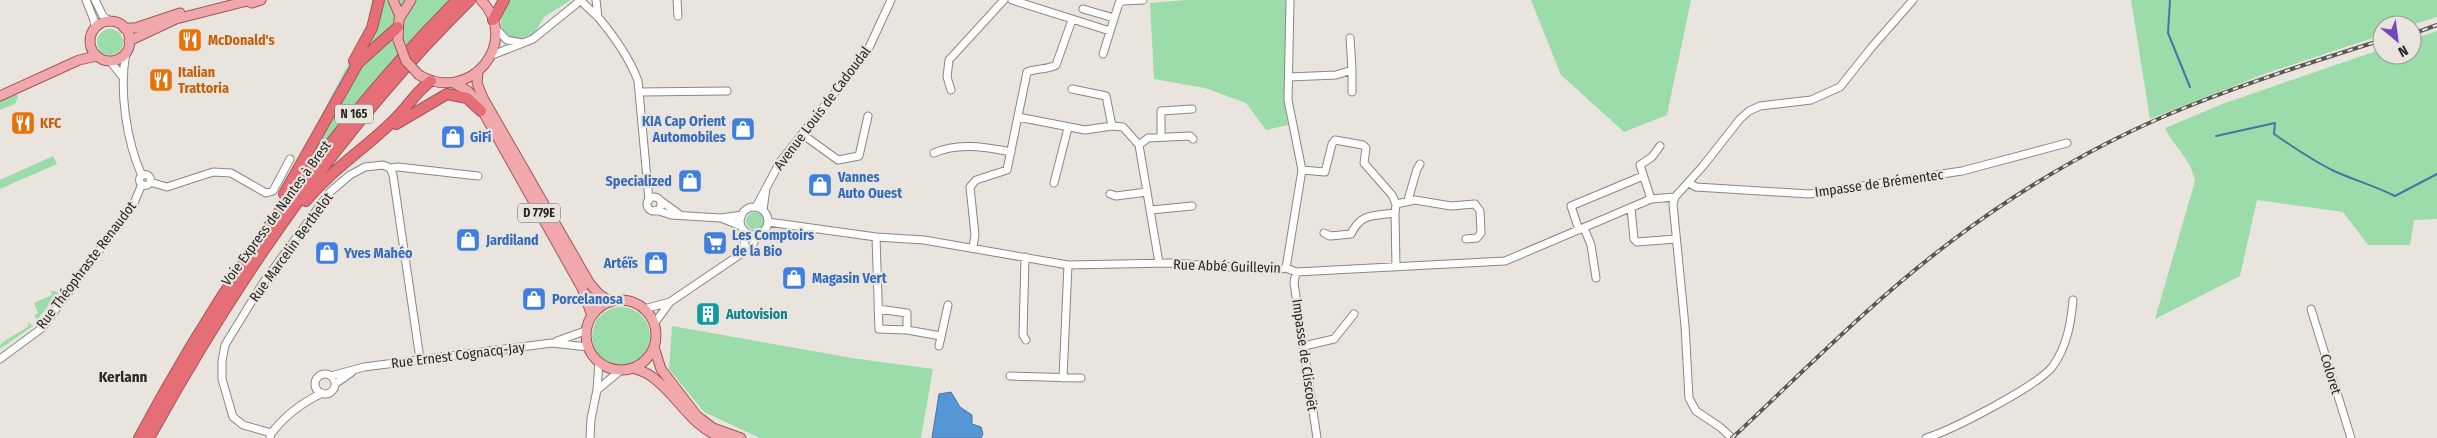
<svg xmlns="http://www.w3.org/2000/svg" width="2437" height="438" font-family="'Fira Sans Condensed',sans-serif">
	<rect width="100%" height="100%" fill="#e9e5de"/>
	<path fill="#9cdcab" d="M372,0h77l-90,99 -51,64h-12l71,-134z
		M507,0h64l-27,17 -10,17 -18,6 -10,-4c-9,-14 -5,-22 1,-36z
		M1186,0h103l-5,100 4,25 -22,5 -20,-27 -41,-15 -51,-9 -4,-76z
		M1531,0h160l-24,115 -43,17 -63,-57z
		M2131,0h306v17l-26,8h-29v10l-115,38 -117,46z
		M97 42a13 13 0 1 1 26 0a13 13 0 1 1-26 0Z
		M2437,31v188l-23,1 -4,25h-42l-25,-33 -86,-12 -17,76 -85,43 40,-138c-4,-22 -21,-34 -30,-53l60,-25 157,-54v6h30v-16z
		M17,94l1,3 -3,7 -15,6v-9z
		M53,156l4,8 -57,25v-9z
		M746 221a9 9 0 1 1 18 0a9 9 0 1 1-18 0Z
		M51,291l8,1 -22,28 -3,-5 4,-2 -4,-10 18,-8z
		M592 336a29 29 0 1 1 58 0a29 29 0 1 1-58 0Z
		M28,322l5,4 -33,23v-4l3,-3 26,-16z
		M672,326l180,32 81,11 -12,69h-161l-56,-26 -35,-43z"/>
	<path fill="#5597d6" stroke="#4875a1" d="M951,392l9,15 12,8v9l9,3 2,7 -2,4h-49l7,-44z"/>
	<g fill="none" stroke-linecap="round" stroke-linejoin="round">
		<path stroke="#4875a1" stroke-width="2" d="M2170,0l-2,33 22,54
			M2216,136l59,-13 -1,11c19,13 39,27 60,37 20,9 41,15 61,25l42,-22"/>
		<defs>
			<path id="minor" d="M86,0l8,20 1,9
				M95,0l8,16 8,6
				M581,0c5,7 11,11 17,17 15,18 32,42 40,64l11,119
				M596,0l2,17
				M677,0l1,16
				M1012,0l98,31
				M1083,9l31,9
				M495,28l12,12 15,3
				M1350,38l2,32
				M126,52c-7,38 0,88 16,124
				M1103,54l16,-51 4,-2 20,-1
				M490,56l43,-17 48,-39
				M110,61l12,15
				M1289,77l47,-2 16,-5v22
				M1072,89l34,7 6,30
				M951,90l-4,-13 2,-17 55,-60
				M640,92l87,-1
				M1018,117l67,13 27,-4 11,1 16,18 20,118
				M802,134l36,26 21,-4 9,-40
				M1161,137v-26l31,-2
				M1139,145l9,-7 42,-2 3,3
				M934,153c24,-11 52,-6 77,-1
				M390,168l8,-1 80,9
				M1302,170l23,2 7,-28 3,-4 28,5 3,3 -2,15 28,32 4,9 -1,9 1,54
				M139.5 180a5.5 5.5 0 1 1 11 0a5.5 5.5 0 1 1-11 0Z
				M150,182l17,5 46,-15 18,1 35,20 7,-2 17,-32
				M1054,183l14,-55
				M1689,183l7,4 113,7 153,-23 105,-28
				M1110,194l6,2 31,-4
				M647 204a7 7 0 1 1 14 0a7 7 0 1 1-14 0Z
				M1651,199l-11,-34 12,-8 8,-11
				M1408,200l9,-31 3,-5
				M661,201l18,13
				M1396,204l19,-4 36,6 24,-2 5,7 1,22 -4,5 -11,1
				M756,207l24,-45 87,-110 24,-52
				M740 221a14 14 0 1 1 28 0a14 14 0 1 1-28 0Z
				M1631,208l3,31 3,3 39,-3
				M656,210l15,5 50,3 20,8
				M763,210l3,-22
				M1151,210l41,-4
				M721,218l21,-3
				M768,222l108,15 48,3 144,25 102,-2 105,7 11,-2 10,4 209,-11 146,-62 24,-2
				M1584,228l7,17 5,33
				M1579,230l-8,-24 72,-30
				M1324,233l6,3 21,-2c10,-21 22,-18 44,-21
				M876,237l3,92 28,1v-17l-29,-4
				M973,247l2,-12 -5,-48 6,-7 31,-10 20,-98c10,-4 20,-2 29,-7l16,-45
				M742,252l5,-19
				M1025,257l-2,78 3,5
				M1286,268l16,-98 -14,-70 2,-100
				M1296,272l-2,11 23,155
				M644,309l26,-7 81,-55 8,-13
				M2311,309l40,129
				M654,324l16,-22
				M907,330l34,6
				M557,341l28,-10
				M939,346l9,-41
				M1304,346l30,-7 20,-25
				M0,359l42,-31 92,-125 8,-19
				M315 384a10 10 0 1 1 20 0a10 10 0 1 1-20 0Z
				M331,376l33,-9 188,-24 36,4
				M1010,376l71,2
				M1063,378l5,-113
				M335,384l17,-12
				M597,390l24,-20
				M271,434c13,-18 31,-31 51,-41
				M270,438l1,-4 -3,-2 -25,-7 -10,-8 -11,-38v-18l3,-16 38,-62 67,-91 20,-17 15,-8 18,-2 7,3 3,7 27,184
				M590,438l1,-19 6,-29 2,-28
				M1732,438l-12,-11 -24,-16 -7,-13 -4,-72 -12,-122 2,-7 28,-31 37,-47 9,-8 11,-5 51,-6 29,-13 31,-39 42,-48
				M1926,438c26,-8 112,-52 127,-72 14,-20 18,-43 20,-66"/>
			<path id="major" d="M245,0l7,3 9,-3
				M393,0l7,16
				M90 41a20 20 0 1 1 40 0a20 20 0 1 1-40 0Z
				M124,28h11l45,-15
				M398,40l1,-21 12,-19
				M129,41l47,-22 71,-18
				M478,72l-1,11 6,15 107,186 9,10 12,8
				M419,75c51,30 103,-33 62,-75
				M454,83l14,8 9,10 105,187 10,28
				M0,96l79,-36 18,-4
				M586 335a35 35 0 1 1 70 0a35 35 0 1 1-70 0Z
				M654,347l7,22 36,47 16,12 28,10
				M633,368c6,2 13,4 18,8 28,20 37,48 71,62"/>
			<path id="highway" d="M493,20l11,-20
				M354,61l18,-33 7,-28
				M396,124l51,-30 20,4 14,13
				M284,194l74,-131 40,-36
				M306,201c26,-32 60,-53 88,-81 14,-13 22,-29 37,-39
				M139,438c86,-160 190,-309 318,-438
				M149,438c88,-159 191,-310 321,-438"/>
		</defs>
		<use href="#minor" stroke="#8a8781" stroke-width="9"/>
		<use href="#major" stroke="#a45559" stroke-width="11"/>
		<use href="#highway" stroke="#a45559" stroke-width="12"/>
		<use href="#minor" stroke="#fff" stroke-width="7"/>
		<use href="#major" stroke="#f0a8ad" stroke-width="9"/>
		<use href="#highway" stroke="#e66e76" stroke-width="10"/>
		<defs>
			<path id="rail" d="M2412,34l25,-9
				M1732,438c71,-66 139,-136 217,-195 71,-54 151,-101 235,-135 65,-26 131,-47 198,-68"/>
		</defs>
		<use href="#rail" stroke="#595753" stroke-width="4"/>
		<use href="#rail" stroke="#e9e5de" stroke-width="2" stroke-dasharray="5.5" stroke-linecap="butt"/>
		<defs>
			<path id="major-bridge" d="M398,40l8,21 13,14"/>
		</defs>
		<use href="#major-bridge" stroke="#a45559" stroke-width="11" stroke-linecap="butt"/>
		<use href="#major-bridge" stroke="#f0a8ad" stroke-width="9"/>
	</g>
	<defs>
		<symbol id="restaurant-square" viewBox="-11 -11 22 22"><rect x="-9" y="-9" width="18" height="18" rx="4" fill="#e8710a" stroke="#e9e5de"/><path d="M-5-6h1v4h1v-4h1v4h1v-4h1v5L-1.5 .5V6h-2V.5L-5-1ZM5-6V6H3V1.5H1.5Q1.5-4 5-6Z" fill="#fff"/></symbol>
		<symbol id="shop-square" viewBox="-11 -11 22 22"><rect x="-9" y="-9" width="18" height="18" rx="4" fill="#3f7fe0" stroke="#e9e5de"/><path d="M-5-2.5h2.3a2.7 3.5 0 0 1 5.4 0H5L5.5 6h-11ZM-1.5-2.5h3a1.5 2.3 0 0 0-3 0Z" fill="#fff"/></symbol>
		<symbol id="supermarket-square" viewBox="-11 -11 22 22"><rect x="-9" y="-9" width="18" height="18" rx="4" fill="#3f7fe0" stroke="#e9e5de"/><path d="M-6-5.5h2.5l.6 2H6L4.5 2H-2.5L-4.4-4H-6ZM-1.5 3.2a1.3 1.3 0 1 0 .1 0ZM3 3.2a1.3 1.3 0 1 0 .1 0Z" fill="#fff"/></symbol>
		<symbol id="building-square" viewBox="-11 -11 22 22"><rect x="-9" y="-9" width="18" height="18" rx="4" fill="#0f9aa8" stroke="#e9e5de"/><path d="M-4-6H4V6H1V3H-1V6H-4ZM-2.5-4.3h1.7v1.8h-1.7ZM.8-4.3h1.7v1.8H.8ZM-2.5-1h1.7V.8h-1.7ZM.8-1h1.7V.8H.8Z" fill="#fff"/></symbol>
	</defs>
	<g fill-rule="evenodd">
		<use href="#restaurant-square" x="176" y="26" width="28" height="28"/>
		<use href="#restaurant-square" x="147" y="66" width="28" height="28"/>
		<use href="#restaurant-square" x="9" y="109" width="28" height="28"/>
		<use href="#shop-square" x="729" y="115" width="28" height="28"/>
		<use href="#shop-square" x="439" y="123" width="28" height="28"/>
		<use href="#shop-square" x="676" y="167" width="28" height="28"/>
		<use href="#shop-square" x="806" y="171" width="28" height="28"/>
		<use href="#shop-square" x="454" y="226" width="28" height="28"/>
		<use href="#supermarket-square" x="701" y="229" width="28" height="28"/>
		<use href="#shop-square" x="313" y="239" width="28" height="28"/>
		<use href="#shop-square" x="642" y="249" width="28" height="28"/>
		<use href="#shop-square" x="780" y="264" width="28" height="28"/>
		<use href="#shop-square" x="520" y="285" width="28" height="28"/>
		<use href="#building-square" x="694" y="300" width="28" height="28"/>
	</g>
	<g text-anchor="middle" stroke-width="4.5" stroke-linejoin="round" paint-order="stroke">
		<g fill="#e9e5de" stroke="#62605c" stroke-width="1">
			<rect x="335" y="104.5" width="38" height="19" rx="4"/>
			<rect x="518" y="203.5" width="42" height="19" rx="4"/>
		</g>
		<g font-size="12" font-weight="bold" fill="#282724">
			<text x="354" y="118">N 165</text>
			<text x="539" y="217">D 779E</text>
		</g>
		<g font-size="14" font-weight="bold" fill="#c56008" stroke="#e9e5de" text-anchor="start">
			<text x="208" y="45">McDonald's</text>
			<text x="178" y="77">Italian<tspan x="178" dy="16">Trattoria</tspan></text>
			<text x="40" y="128">KFC</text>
		</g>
		<g font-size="14" fill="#282724" stroke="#e9e5de">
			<text transform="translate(822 108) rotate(-53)" y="5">Avenue Louis de Cadoudal</text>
			<text transform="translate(1879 183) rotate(-8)" y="5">Impasse de Brémentec</text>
			<text transform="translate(276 213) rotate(-54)" y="5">Voie Express de Nantes à Brest</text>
			<text transform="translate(291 247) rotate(-54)" y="5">Rue Marcelin Berthelot</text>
			<text transform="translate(86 265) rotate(-53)" y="5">Rue Théophraste Renaudot</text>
			<text transform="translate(1227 266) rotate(2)" y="5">Rue Abbé Guillevin</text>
			<text transform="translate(458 355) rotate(-7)" y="5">Rue Ernest Cognacq-Jay</text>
			<text transform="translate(1305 355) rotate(82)" y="5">Impasse de Cliscoët</text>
			<text transform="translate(2331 374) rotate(73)" y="5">Coloret</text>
		</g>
		<g font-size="14" font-weight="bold" fill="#366cbe" stroke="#e9e5de" text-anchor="start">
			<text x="726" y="126" text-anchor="end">KIA Cap Orient<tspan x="726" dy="16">Automobiles</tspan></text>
			<text x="470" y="142">GiFi</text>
			<text x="838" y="182">Vannes<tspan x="838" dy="16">Auto Ouest</tspan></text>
			<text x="672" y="186" text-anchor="end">Specialized</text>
			<text x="732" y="240">Les Comptoirs<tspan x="732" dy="16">de la Bio</tspan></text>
			<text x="486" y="245">Jardiland</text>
			<text x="344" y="258">Yves Mahéo</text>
			<text x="638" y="268" text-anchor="end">Artéïs</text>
			<text x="812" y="283">Magasin Vert</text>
			<text x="552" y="304">Porcelanosa</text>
		</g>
		<g font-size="14" font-weight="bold" fill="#0d838f" stroke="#e9e5de" text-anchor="start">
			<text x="726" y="319">Autovision</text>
		</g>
		<g font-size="15" font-weight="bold" fill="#282724" stroke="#e9e5de">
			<text x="123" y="382">Kerlann</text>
		</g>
	</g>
	<g transform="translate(2397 40) rotate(151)"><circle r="24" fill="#e9e5de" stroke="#9c9994"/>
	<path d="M0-4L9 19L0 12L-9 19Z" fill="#7247bf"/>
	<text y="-8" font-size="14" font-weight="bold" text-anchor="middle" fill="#282724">N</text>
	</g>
</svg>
